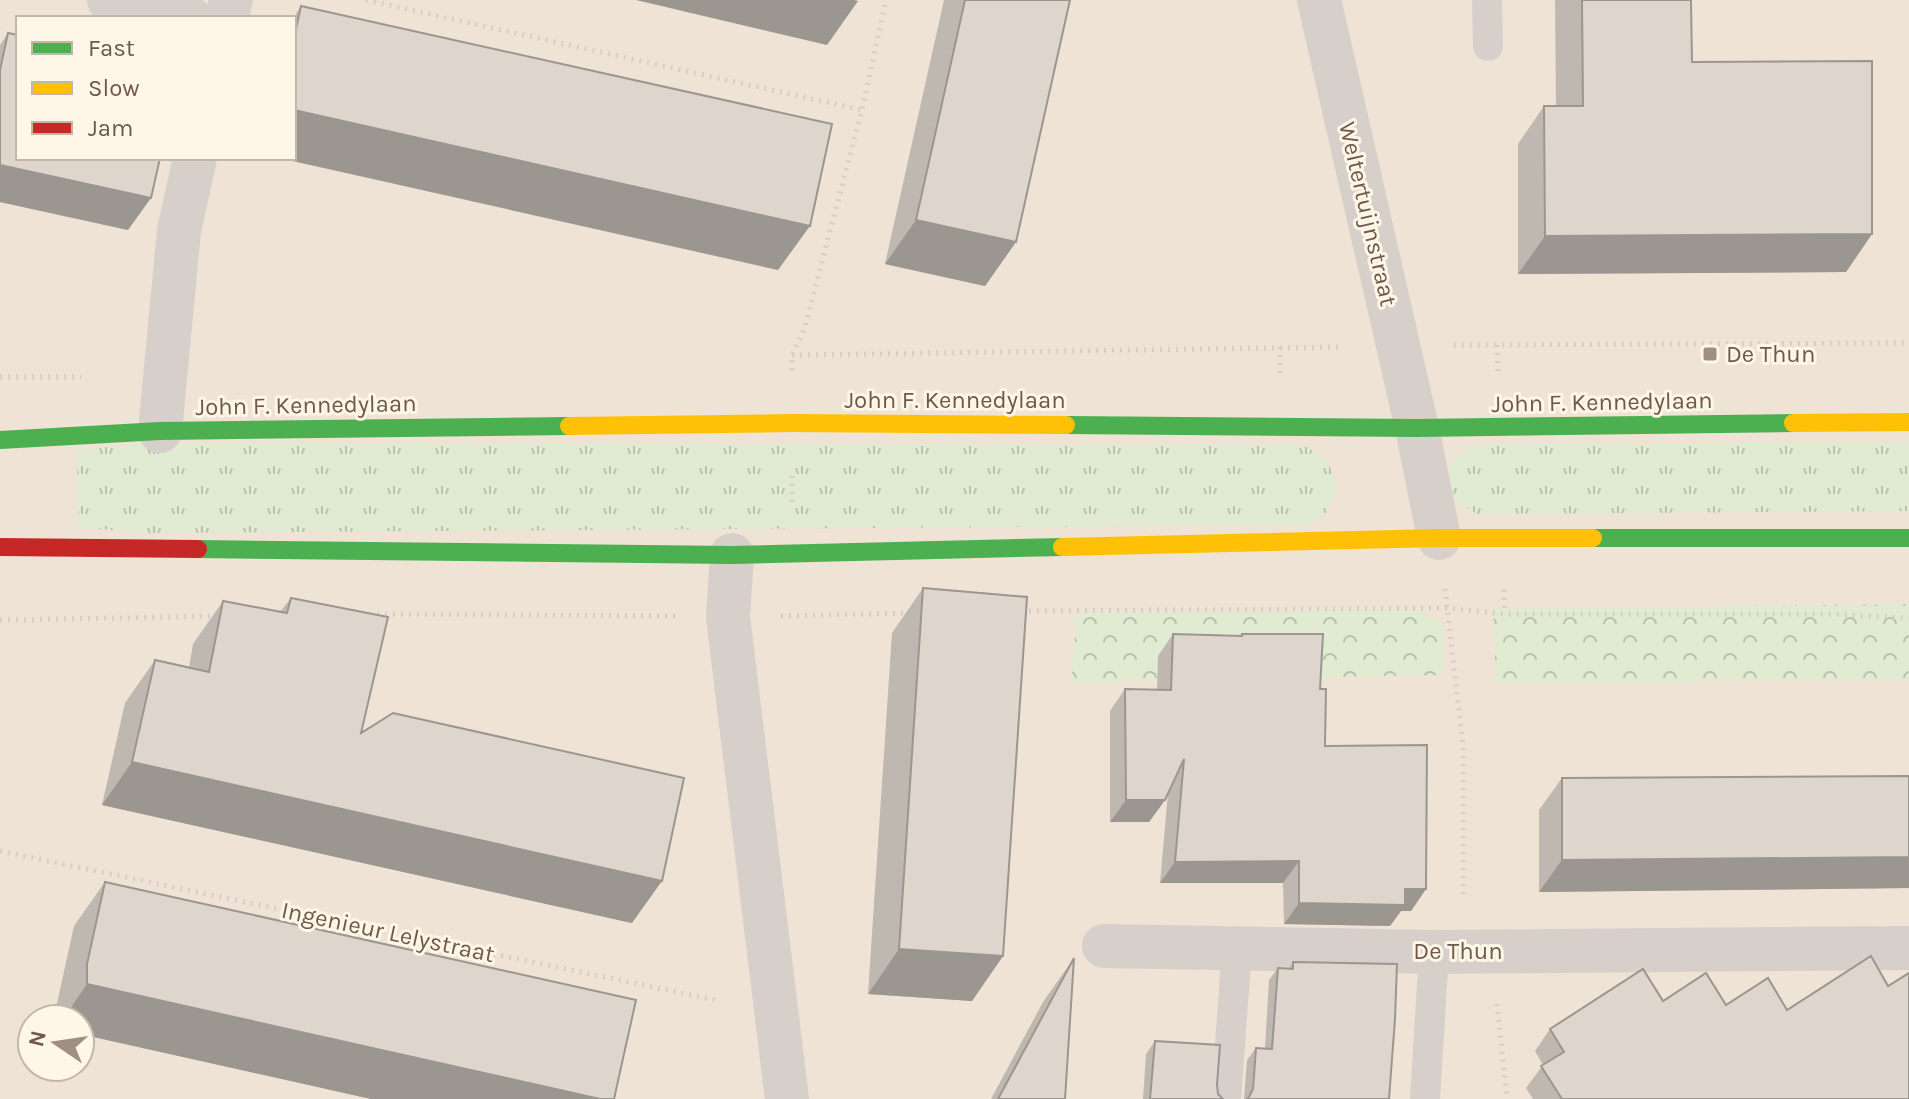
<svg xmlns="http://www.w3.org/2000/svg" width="1909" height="1099" font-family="Karla,sans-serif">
	<defs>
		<pattern id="grass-tufts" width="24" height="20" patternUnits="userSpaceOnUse" patternTransform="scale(2)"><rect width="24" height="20" fill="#e0ebd2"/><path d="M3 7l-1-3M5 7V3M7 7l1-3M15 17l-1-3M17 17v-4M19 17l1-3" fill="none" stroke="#bac1ac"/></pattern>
		<pattern id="forest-crowns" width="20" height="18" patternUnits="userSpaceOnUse" patternTransform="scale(2)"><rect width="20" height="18" fill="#e0ebd2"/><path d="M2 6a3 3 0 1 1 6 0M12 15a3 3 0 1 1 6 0" fill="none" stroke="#bac1ac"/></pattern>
	</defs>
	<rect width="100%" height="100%" fill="#f5f0e7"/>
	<path fill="#eee3d4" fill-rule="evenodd" d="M0,0h1909v1099h-1909zM18,18h276v140h-276zM32,1019h48v48h-48z"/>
	<path fill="url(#grass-tufts)" d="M1909,441v70l-432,3 -24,-15c-8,-30 -5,-37 20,-54z
		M151,443l1151,2 23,12 13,28 -11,27 -21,13 -1159,8 -69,-6 -1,-77z"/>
	<path fill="url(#forest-crowns)" d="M1909,604v75l-413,4 -3,-74z
		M1415,610l29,13 -1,52 -372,7 6,-69z"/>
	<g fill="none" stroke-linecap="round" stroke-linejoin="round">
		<path stroke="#d6cfc9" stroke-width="5" stroke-dasharray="2 6" stroke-linecap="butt" d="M366,0l496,110
			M1454,345l455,-2
			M1497,345l1,27
			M1280,347v27
			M792,355l552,-8
			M792,370v-15l12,-25 58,-220 24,-110
			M0,377h81
			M792,502v-26
			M1445,589l18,156v153
			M1504,590l1,24
			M1021,611l426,-3 58,6h325l79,4
			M369,614l306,2
			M781,616l130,-3
			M0,620l219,-4
			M0,851l720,150
			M1497,1004l10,95"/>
		<path stroke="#d7cfca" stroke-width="30" d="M1487,0l1,46
			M1226,1099l11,-151
			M1425,1099l9,-147"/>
		<path stroke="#d7cfca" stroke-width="44" d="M109,0l81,18
			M1319,0l98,428 22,110
			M227,18l4,-18
			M160,431l19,-200 16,-73
			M732,555l-4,62 59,482
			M1104,946l330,6 475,-4"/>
		<path stroke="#4caf50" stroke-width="18" d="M1066,425l351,3 376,-5
			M0,440l160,-9 409,-5
			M1593,538h316
			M198,549l534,6 330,-8"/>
		<path stroke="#ffc107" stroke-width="18" d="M1793,423l116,-1
			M569,426l224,-3 273,2
			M1062,547l377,-9h154"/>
		<path stroke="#c62828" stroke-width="18" d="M0,547l198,2"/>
	</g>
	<path fill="#bfb8b0" d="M944,0h126l-54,242 -31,44 -100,-22z
		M1555,0h136l1,62 180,172 -26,38 -328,2v-130l26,-38h12z
		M301,6l477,264 -484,-112v-140h-1z
		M8,33l120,197 -128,-28v-157z
		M923,588l80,368 -31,45 -104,-7 24,-361z
		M291,598l70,135 271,190 -530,-118 23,-102 30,-43 34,8 4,-24 30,-43 57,11z
		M1173,634l68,2 1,-2 78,55 5,57 101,143 -15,22h-10l-11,15 -106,-2 -1,-41h-123l8,-90 -3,7 -16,22h-39v-111l15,-22 32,1 1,-34z
		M1909,776v112l-370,4v-82l23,-32z
		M105,882l509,217h-243l-291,-65v-15h-24v-11l18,-82z
		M1074,958l-9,141h-74l52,-97z
		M1293,962l96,137h-145l3,-39 9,-12h9l4,-68 9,-12h11z
		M1663,1001l124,9 122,89h-376l-7,-11 17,-23 -8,-14 15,-22z
		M1155,1041l62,44 1,9 5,5h-80l3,-45z"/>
	<path fill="#9b9690" d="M636,0h218l4,1 -31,44z
		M294,110l516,116 -32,44 -499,-112h15z
		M0,165l151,33 -23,32 -128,-28z
		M916,220l100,22 -31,44 -100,-22z
		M1872,234l-26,38 -328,2 27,-38z
		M132,762l530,119 -30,42 -530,-118z
		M1126,800h39l-16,22h-39z
		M1909,857v31l-370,4 23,-32z
		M1299,861l-16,22h-123l15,-21z
		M1405,889h21l-15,22h-10l-11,15 -106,-2 15,-21z
		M899,949l104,7 -31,45 -104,-7z
		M87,984l513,115h-229l-291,-65v-15h-17z"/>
	<path fill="#ded6cd" stroke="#9b9690" stroke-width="2" d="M965,0h105l-54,242 -100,-22z
		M1582,0h109l1,62 180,-1v173l-327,2 -1,-130h39z
		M301,6l531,118 -22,102 -516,-116v-72z
		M8,33l10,2v123h142l-9,40 -151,-33v-95z
		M923,588l104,9 -24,359 -104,-7z
		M291,598l97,19 -27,116 32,-20 291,65 -22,103 -530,-119 23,-102 54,12 14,-71 64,12z
		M1173,634l69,2v-2h81l-3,55h6l-1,57 102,-1 -1,144h-21v16l-106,-2v-42l-124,1 9,-103 -19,41h-39l-1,-111 46,1z
		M1909,776v81l-347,3v-82z
		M105,882l531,118 -22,99h-14l-513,-115v-20z
		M1871,956l17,30 21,-13v126h-347l-21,-33 23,-14 -14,-23 93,-60 20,32 43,-28 20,32 42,-27 19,32z
		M1074,958l-9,141h-67z
		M1293,962l104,2 -2,55 -6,80h-142l2,-2 4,-8 3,-41 16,1 6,-81 15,1z
		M1155,1041l65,4 -3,40 1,9 5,5h-73z"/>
	<rect fill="#9f8e81" stroke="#fef6e7" stroke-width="3" x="1702" y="346" width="16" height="16" rx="4"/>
	<g text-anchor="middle" stroke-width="6" stroke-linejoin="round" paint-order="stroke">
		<g font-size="24" fill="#70594a" stroke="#fef6e7">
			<text transform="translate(1368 214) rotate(77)" y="8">Weltertuijnstraat</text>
			<text x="955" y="408">John F. Kennedylaan</text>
			<text transform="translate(1602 402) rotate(-1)" y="8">John F. Kennedylaan</text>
			<text transform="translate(306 405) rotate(-1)" y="8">John F. Kennedylaan</text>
			<text transform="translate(388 932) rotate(12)" y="8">Ingenieur Lelystraat</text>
			<text x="1458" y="959">De Thun</text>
		</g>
		<g font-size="24" fill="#70594a" stroke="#fef6e7" text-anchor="start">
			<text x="1726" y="362">De Thun</text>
		</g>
	</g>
	<rect x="16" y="16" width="280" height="144" fill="#fef6e7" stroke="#c5b7a8" stroke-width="2"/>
	<rect x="32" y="42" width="40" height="12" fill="#4caf50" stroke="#c5b7a8" stroke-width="2"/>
	<text x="88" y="56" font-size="24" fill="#70594a">Fast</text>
	<rect x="32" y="82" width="40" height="12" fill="#ffc107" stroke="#c5b7a8" stroke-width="2"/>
	<text x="88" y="96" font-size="24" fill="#70594a">Slow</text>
	<rect x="32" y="122" width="40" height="12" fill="#c62828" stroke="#c5b7a8" stroke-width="2"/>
	<text x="88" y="136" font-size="24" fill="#70594a">Jam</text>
	<g transform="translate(56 1043) rotate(283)"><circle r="38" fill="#fef6e7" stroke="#c5b7a8" stroke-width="2"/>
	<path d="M0-6L14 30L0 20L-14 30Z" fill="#9f8e81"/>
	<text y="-12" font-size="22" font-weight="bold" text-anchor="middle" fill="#70594a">N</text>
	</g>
</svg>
